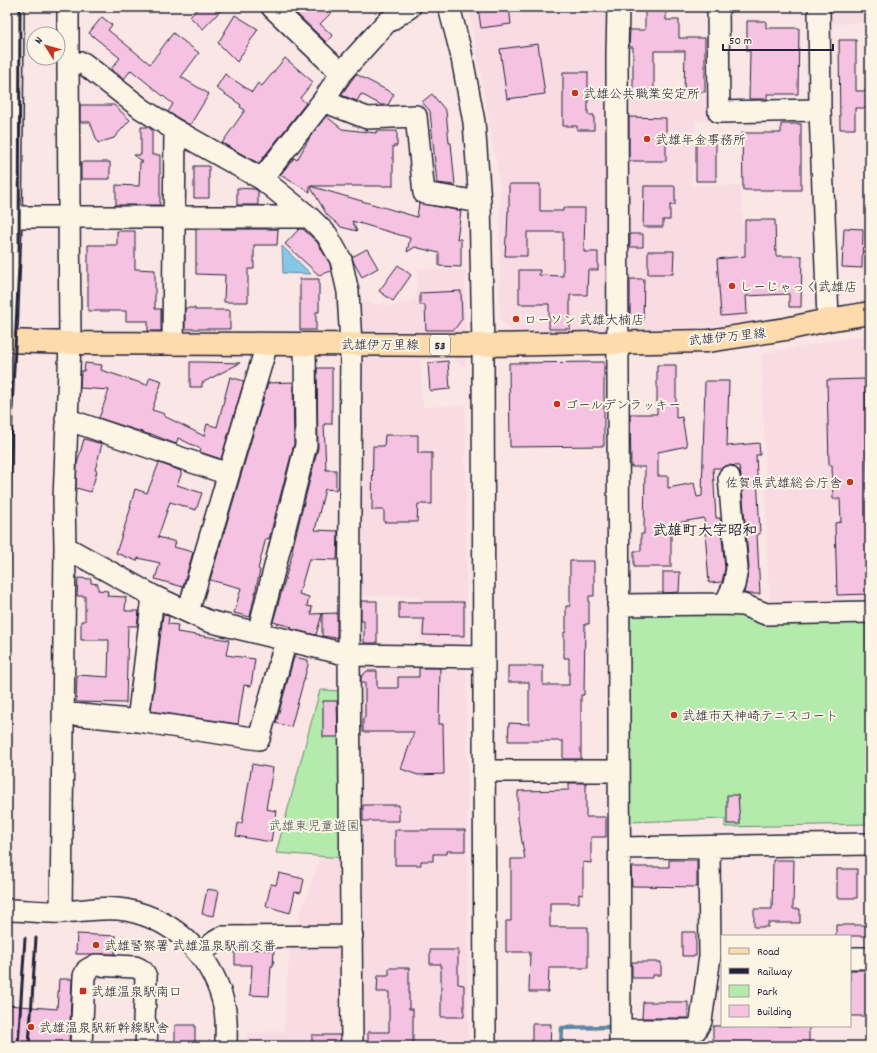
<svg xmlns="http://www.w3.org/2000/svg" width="877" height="1053" font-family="Dekko,'Klee One',sans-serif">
	<rect width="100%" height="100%" fill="#fae6e4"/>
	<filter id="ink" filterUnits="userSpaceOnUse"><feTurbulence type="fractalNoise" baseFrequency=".025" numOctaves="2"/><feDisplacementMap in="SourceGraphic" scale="8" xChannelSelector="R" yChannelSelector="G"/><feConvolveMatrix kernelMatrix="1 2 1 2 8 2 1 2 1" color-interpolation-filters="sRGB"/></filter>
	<g filter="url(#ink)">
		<path fill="#f8dbe3" d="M469,7h154l-1,89h89v24l-15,1 -5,64 49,1 11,136 -58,6 -181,4 -12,-14v-136z
			M827,7h43v15l-42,2z
			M418,269l47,1v98l-13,-10 -32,2 3,47 42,-1 3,640h-221v-13l37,-2 6,-87 31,-88 22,2 3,-209 74,1 1,-55 -61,1 -4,-295 37,5 23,-6z
			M870,334v268l-34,-1 -67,2 -7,-249z"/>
		<path fill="#b4eaac" stroke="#6b8674" d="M738,610l128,12 1,202 -142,3v-8l-98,3 -2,-211z
			M320,690l24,1v167l-68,-5z"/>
		<path fill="#86c7e7" stroke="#5e85a2" d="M282,246l29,28 -28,-1z"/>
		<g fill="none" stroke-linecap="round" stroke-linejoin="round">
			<path stroke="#5e85a2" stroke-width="4.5" d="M561,1046l1,-18 47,-1"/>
		</g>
		<path fill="#f5c2e1" stroke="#22223b" d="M199,7h25l-21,22 -13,-12z
			M298,7h5l1,2 2,-2h31l-17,17 13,12 -7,6 -32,-31z
			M478,7h31l2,17 -30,4z
			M645,7h21v13h13v18h26v54h-21l1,-41h-31v41h-21v-45h-4l1,-17h15z
			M235,15l23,14 -21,33 -19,-19z
			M102,17l10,8 -4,5 42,34 23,-31 26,20 -18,24 28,17 -19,31 -22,-13 5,-8 -42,-34 -7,9 -13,-10 9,-11 -31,-25z
			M747,21h19v7h33l-1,66h-31v5h-18l1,-48h-3z
			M839,40h17v51h14v17h-15v21h-15z
			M538,44l7,50 -38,5 -7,-50z
			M285,58l28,24 -13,16 6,5 -47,60 -1,-1v1l-36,-20 23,-33 -5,-3 1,-2 -25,-17 9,-14 27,18 6,-9 4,3z
			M563,72h25v43h6v15h-17v-4h-14z
			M356,74l38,20 -6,11h-7l-20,-11 -4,7 -16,-6z
			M432,94l14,17 3,32h2l4,42 -18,-2 -7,-72 -8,-9z
			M80,105h34l16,15 -16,18 -16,5 -8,-21h-10z
			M326,116l16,13 34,4v-2h21v15h-4v40h-83l107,31 2,-14 42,8 -4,28h4v28l-22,-1v-13l-24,-6 -8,5 3,-14 -58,-17 5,10 -16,-4 -14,-12 -17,-29v6l-30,-17 14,-17 3,2 13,-23z
			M629,117l37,1v43h-37z
			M781,124h20v66h-58l-1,-57h39z
			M141,127h7l4,3v25h8v50h-44v-20l23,1 1,-24h3l-9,-7h7z
			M696,140h20v41h-20z
			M81,162h29v17h-29z
			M194,166h15v32h-15z
			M509,184h31v27h23v-3h22l-1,44h14v18h-10l-1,25h-17v34h-21v-25h-30v-34h21l-1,5 24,1v-44h-36v24h-22l1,-19h1l1,-26h1z
			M644,186h31v19h-5v15h-7v7h-20z
			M237,188l18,1 3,2v14h-21z
			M745,220h30l1,36h26l-1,51h-12v-13l-43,2 1,18 -26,2 -4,-57 28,-3z
			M844,228l19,1 -1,39 -20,-1z
			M196,229h82l-1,16h-23v24h-6v33h-24l1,-27 -29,-1z
			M299,229h4l14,13 13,22 1,7 -12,4 -34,-31z
			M117,231h18v38l20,1v39h6v22h-13v-10h-22v-10h-38v-66h29z
			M630,234h13v13h-13z
			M367,249l11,19 -16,9 -8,-14 -2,-6z
			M648,251h26l-1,23h-25z
			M398,265l13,10 -18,26 -14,-10z
			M300,279h19v33h-3v18h-16z
			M630,279h14l-1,43h-13z
			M461,291l1,28 -8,11h-28l-1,-25h-5v-12z
			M185,308h10v2h35v19h-45z
			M448,361l2,28 -20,2 -2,-28z
			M190,362h12l38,1 -38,20v4h-12z
			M604,362v84l-94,1 -1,-84z
			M85,363l17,2 -1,5 46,15 3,-8 12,4 -10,29 13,4 -1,2 40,20 3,-12 10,3 13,-50 14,4 -23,78 -21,-7 1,-3 -23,-11 -2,6 -25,-10v1l-52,-17 10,-28 -29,-2 1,-17h3z
			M657,365h19v53l6,-1 5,29 -29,6v24h10v12l26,-5 3,14 5,-1 3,-115h24l-2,65 32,-3 1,12h-4l4,79h-3l3,60h-11l-5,-1 5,-25 -8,-92 -2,-10 -11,-1 -6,3h-9l3,50h4l5,50 -3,14 -13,1 -5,-65 -33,6v43h-37v-16h7v-17h3l1,-67h-14l-1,-53h27z
			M317,368h15v56h-8l2,46h10v20l-11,-1 -10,41 23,1 -1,29 -28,-1 -10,35 10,3 -2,9 5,1 -1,7 26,-1v25l-15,-2v-22l-6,21 -25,-6 1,-2 -19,-5 20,-71 -1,-1 26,-102z
			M865,379l3,124h2v91l-33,1 -2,-72 6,-1 -1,-23h-7l-1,-34h-3l-2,-85z
			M293,382l1,62 -25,95 -3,-1 -8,31 2,1 -10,47 -16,-4 7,-25 -31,-8 58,-197z
			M385,435h33v18h14v51h-14l-1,18h-33v-12h-12l1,-64h11z
			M84,439l18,5 -7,26 2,1 -6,21 -15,-4 1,-24z
			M159,463l22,8v4l-4,10 25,8 -6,17 -26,-8 -12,35 18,5 -2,5 19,5 -10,35 -28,-8 5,-16 -22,-5 -1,3 -21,-8 15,-46h-1l5,-18 12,4z
			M570,561h24v35h-5v28h-4l-1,71h-3v64h-18v-18h-55l1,-18 20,1v-42h-21v-16h35v19h26v-27h-5v-26h2v-26h4z
			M663,572h17l-1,20 -16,1z
			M78,578l13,1v4l7,1v6l10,1 -1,5 19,1 -1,14h14l-2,15h-9l-2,77 -50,-1 1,-27 31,2 1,-37h-28v-19h4v-25h-8z
			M361,601h16v42h-13v-22h-3z
			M399,602h65v34l-41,-1 1,-16h-25z
			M163,615l6,1 -1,8 10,1 -1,7 52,8 -3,15 29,4 -4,27 -7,-1 -6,39 -87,-13z
			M294,657l14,3v5l-17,62 -15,-4z
			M419,668h21l-1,56h4l1,50 -26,1 -17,-6 13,-37h-51v-14h2v-35h-4v-6l6,-6h10v17h21v-11h21z
			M323,701h14l1,36h-15z
			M252,764l21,4 -7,41 10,2 -5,31 -35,-6 2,-13h4z
			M569,783h17v34h20v20h-15v26l-8,-1v33l-4,-1v9h-29v24h38v41h-39l-1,24h-19l1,-40h-24v-31h5v-62h14l-7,-40v-28l51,-1z
			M727,795h11l2,29h-13z
			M363,805h36v16h-36z
			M395,830h70v21h-18v3h-14v7h-12v4h-26z
			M669,860h28v27l-65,-1 -1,-19h38z
			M773,860h21l-1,49h7v14h-32v4h-14v-18h18z
			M837,869h20v29h-20z
			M279,873l25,6 -3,14 -6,-1 -5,21 -24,-7 5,-22 5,1z
			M207,889l12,2 -5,25 -12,-2z
			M836,925h34v11h-34z
			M682,932h14v24h-14z
			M77,934l39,2 -1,18h-39z
			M235,949l39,1 -1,16h-2l-2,30 -19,-1 2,-30h-17z
			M430,950h28v34l6,1v32h-23v-53h-11z
			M632,962h29v13h-8v3h-21z
			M389,968h20v41h4v37h-45v-14h21v-40h-12l1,-17h11z
			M850,970h20v46h-20z
			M59,979h13l-3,64h-7l-1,3h-54v-41l50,4z
			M643,1002h45v16h-46z
			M532,1024h19l-1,22h-18z
			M175,1025h20v21h-20z
			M713,1026h96v20h-96z
			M312,1035h28v11h-28z"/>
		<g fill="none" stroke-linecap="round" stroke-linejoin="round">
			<defs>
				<path id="minor" d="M68,7v56h15l59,46 33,21 87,49
					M272,7l69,66
					M410,7l-24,16 -45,50 -18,28 44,17 49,-2 8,77 56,9
					M449,7l12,46 13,69 6,80 3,143 2,701
					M618,7l-1,48 3,991
					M718,7l1,105 101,-2
					M819,7l1,103 8,210
					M7,217h302l18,18 14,25 7,32 3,52 -2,311 3,391
					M309,217l-47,-38 61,-78
					M7,324l4,-106 2,-211
					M173,344l2,-214
					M66,419l162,55
					M65,547l88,49 55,25 141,34 135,2
					M725,604l9,-19 3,-16 -8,-92
					M618,605l107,-1 18,1 23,9 104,-2
					M188,612l79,-268
					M258,633l48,-188 -1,-101
					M63,713l75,8 121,18 27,-99
					M138,721l15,-125
					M484,771h135
					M620,848l250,-4
					M7,910c18,0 37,3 55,2 21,-1 43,-6 64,-2 51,10 89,49 99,100 2,12 1,24 1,36
					M61,912l4,-365 -1,-47 6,-157 -2,-280
					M200,954l16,-13 7,-4 129,-1
					M850,958h20
					M627,1030h69l5,-9 9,-65 -1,-103
					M81,1046l3,-70 3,-6 9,-5 39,2c6,2 9,4 11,10l-2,43 3,7 -1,19"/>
				<path id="major" d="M7,341l63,2 413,2 225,-4 78,-12 42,-9 42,-7"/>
			</defs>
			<use href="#minor" stroke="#22223b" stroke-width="24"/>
			<use href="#major" stroke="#22223b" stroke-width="25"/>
			<use href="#minor" stroke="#fcf5e5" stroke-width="21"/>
			<use href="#major" stroke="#fedbac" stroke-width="22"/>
			<path stroke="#22223b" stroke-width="3" d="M7,600l2,-33 3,-159 7,-142 1,-259
				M18,1046l7,-108
				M29,1046l7,-108"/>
		</g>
	</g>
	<g fill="#c8321e" stroke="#fcf5e5" stroke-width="1.5">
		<circle cx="575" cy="93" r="4"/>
		<circle cx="647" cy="139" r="4"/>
		<circle cx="732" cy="286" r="4"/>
		<circle cx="516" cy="319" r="4"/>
		<circle cx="557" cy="404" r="4"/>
		<circle cx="850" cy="482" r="4"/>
		<circle cx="674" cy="715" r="4"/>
		<circle cx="96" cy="945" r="4"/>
		<rect x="79" y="987" width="8" height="8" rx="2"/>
		<circle cx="31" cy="1027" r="4"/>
	</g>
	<g text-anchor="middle" stroke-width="4" stroke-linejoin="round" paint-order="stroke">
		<rect fill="#fcf5e5" stroke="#63616e" stroke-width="1" x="430" y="335" width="20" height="20" rx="3"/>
		<g font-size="12" font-weight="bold" fill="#22223b">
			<text x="440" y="349">53</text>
		</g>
		<g font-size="13" fill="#22223b" stroke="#fcf5e5" text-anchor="start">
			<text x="583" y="98">武雄公共職業安定所</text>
			<text x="655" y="144">武雄年金事務所</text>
			<text x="740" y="291">しーじゃっく武雄店</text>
			<text x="524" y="324">ローソン 武雄大楠店</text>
			<text x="565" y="409">ゴールデンラッキー</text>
			<text x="842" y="487" text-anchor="end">佐賀県武雄総合庁舎</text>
			<text x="682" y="720">武雄市天神崎テニスコート</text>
			<text x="104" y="950">武雄警察署 武雄温泉駅前交番</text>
			<text x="91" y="996">武雄温泉駅南口</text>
			<text x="39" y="1032">武雄温泉駅新幹線駅舎</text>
		</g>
		<g font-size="13" fill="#22223b" stroke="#fcf5e5">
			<text transform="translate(727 336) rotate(-6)" y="5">武雄伊万里線</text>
			<text x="380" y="349">武雄伊万里線</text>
		</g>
		<g font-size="13" fill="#465457" stroke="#fcf5e5">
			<text x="314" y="830">武雄東児童遊園</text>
		</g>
		<g font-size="15" font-weight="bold" fill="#22223b" stroke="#fcf5e5">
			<text x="705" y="535">武雄町大字昭和</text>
		</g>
	</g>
	<rect width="877" height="1053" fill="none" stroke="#fcf5e5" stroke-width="24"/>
	<rect x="12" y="12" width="853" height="1029" fill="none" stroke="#22223b" stroke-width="1.5" filter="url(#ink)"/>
	<rect x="721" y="935" width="130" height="92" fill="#fcf5e5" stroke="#a5a1a1"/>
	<rect x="729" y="948" width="20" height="6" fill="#fedbac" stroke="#a5a1a1"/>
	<text x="757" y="955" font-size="12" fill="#22223b">Road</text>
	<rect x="729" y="968" width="20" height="6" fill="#22223b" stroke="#a5a1a1"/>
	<text x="757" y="975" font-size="12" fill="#22223b">Railway</text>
	<rect x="729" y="985" width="20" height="12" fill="#b4eaac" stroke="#a5a1a1"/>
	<text x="757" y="995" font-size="12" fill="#22223b">Park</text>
	<rect x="729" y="1005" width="20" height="12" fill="#f5c2e1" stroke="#a5a1a1"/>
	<text x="757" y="1015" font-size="12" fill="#22223b">Building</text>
	<g transform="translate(46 46) rotate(307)"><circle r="19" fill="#fcf5e5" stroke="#a5a1a1"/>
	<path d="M0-3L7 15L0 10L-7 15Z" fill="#c8321e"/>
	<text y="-6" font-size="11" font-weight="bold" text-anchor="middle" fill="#22223b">N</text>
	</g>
	<path d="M723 44v6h110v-6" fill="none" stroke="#22223b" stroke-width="2"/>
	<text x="729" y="44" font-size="12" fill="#22223b" stroke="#fcf5e5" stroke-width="3" paint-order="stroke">50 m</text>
</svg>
